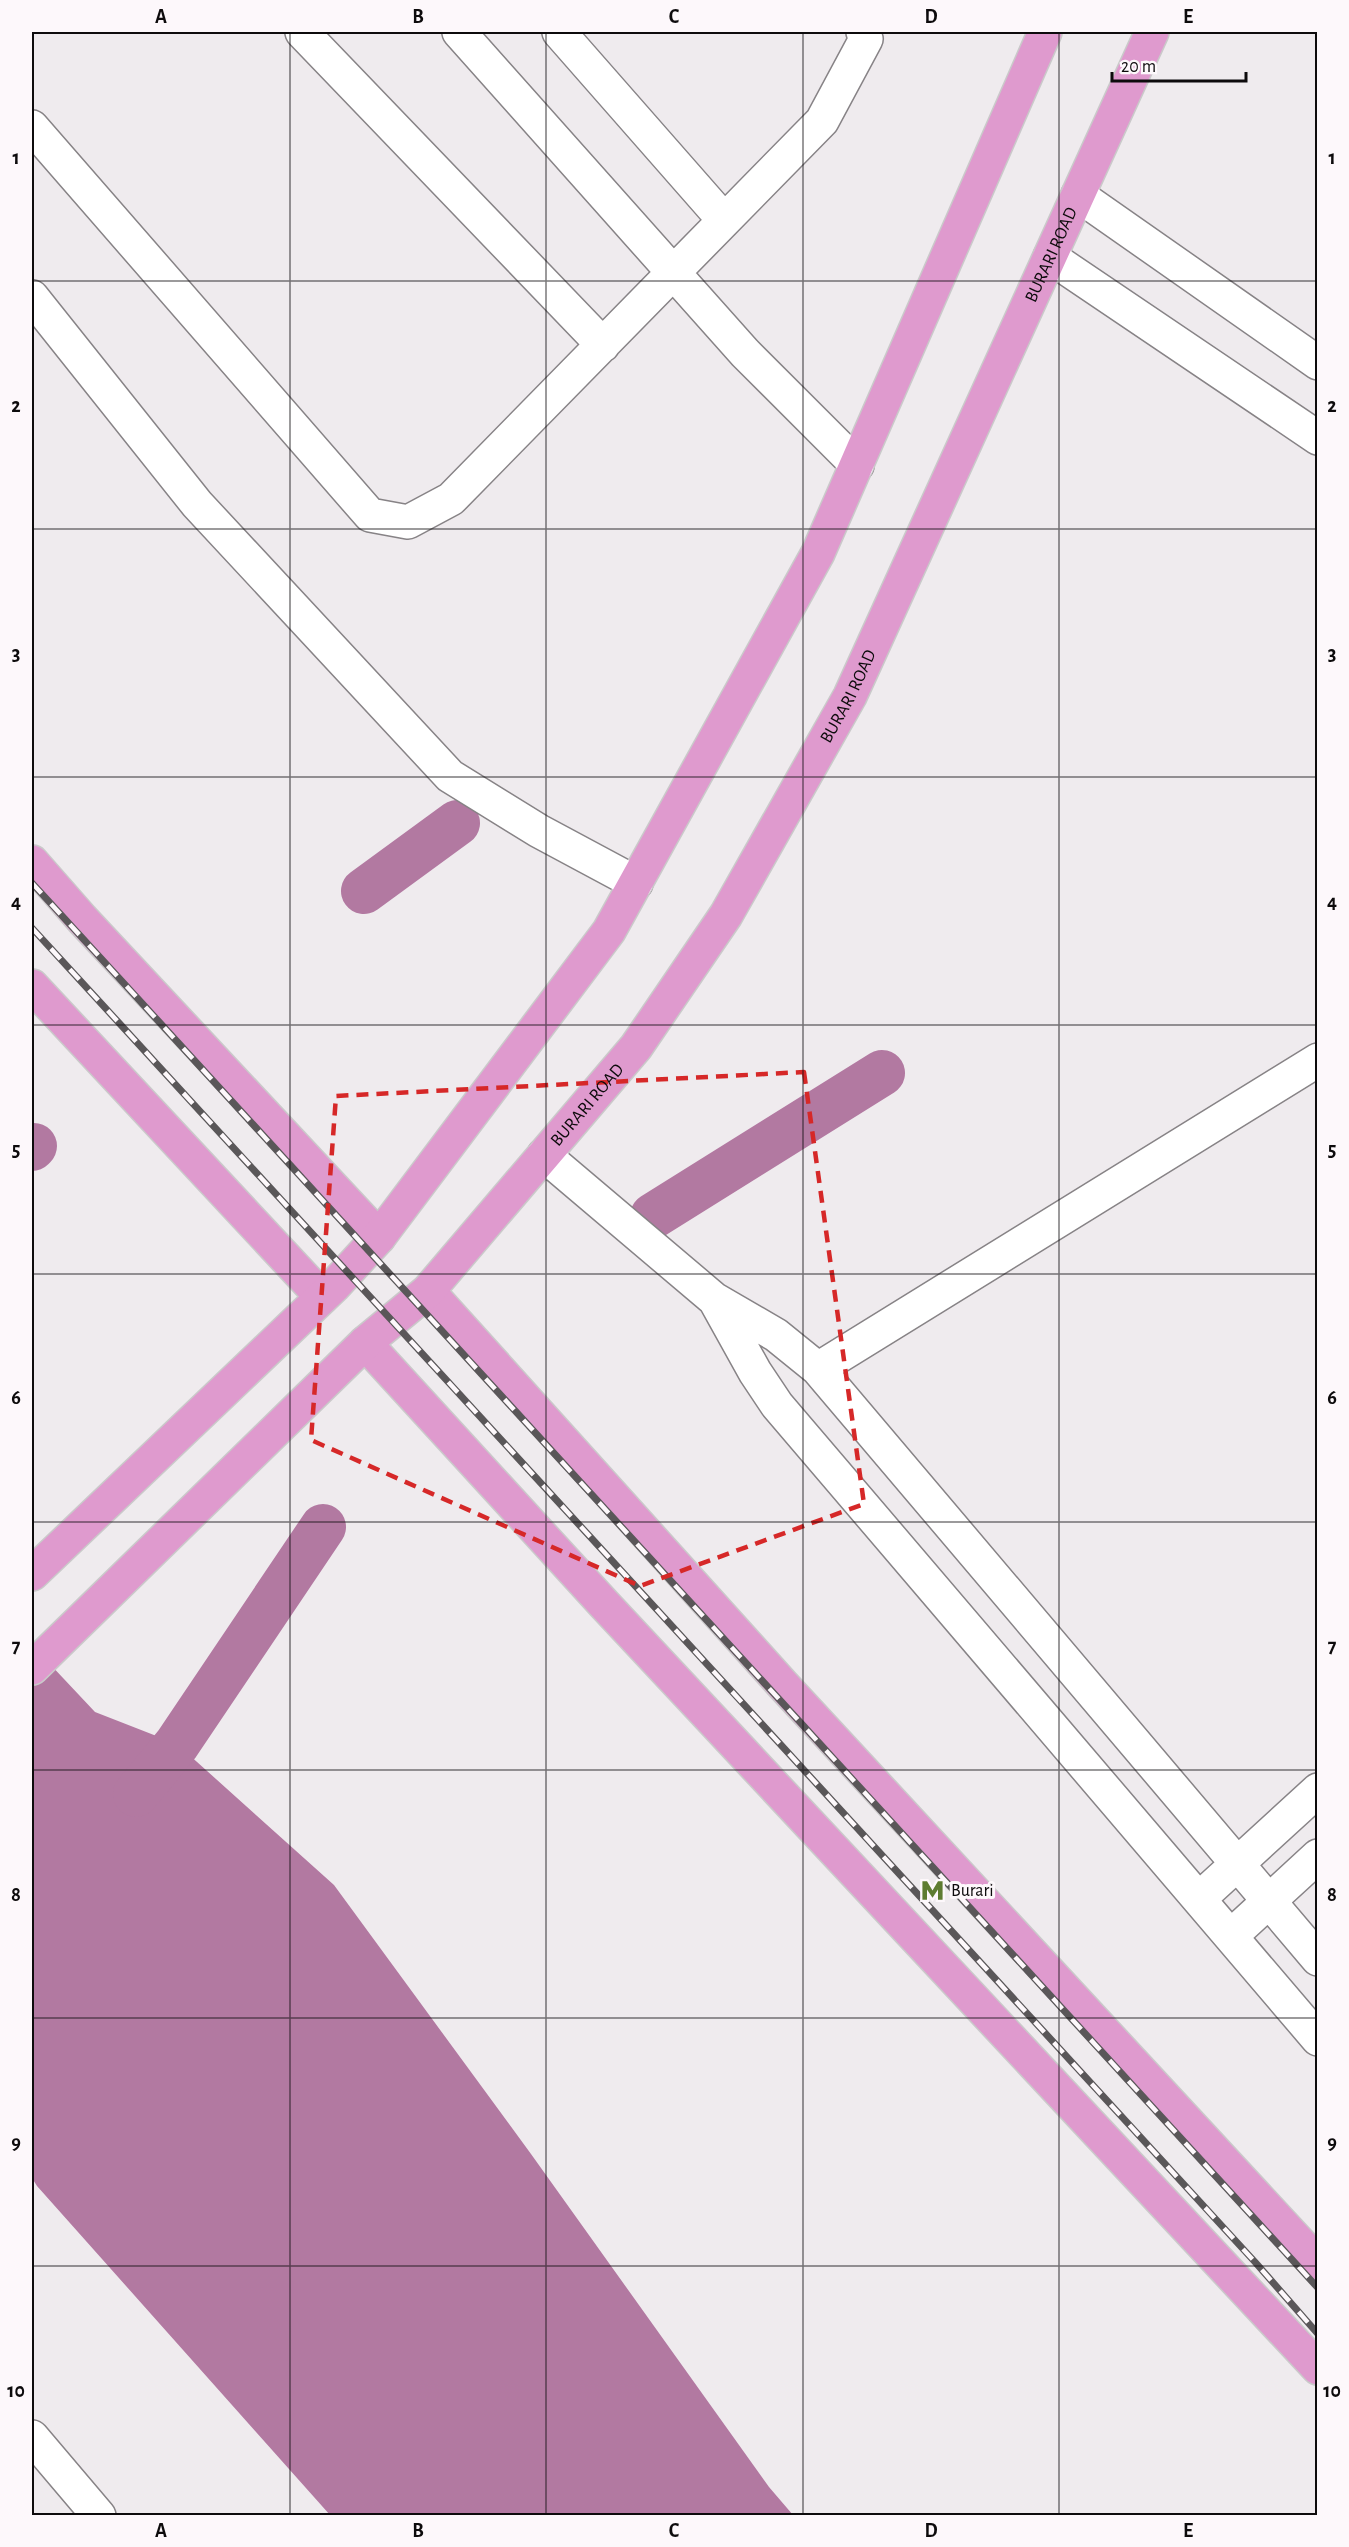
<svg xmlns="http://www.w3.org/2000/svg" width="1349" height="2547" font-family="'Alegreya Sans',sans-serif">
	<rect width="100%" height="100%" fill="#efebee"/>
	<path fill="#b279a1" d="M32,1645l63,67 82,32 157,141 197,269 238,333 24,28h-463l-293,-329 -5,-8z"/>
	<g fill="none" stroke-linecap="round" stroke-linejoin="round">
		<path stroke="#b279a1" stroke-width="46" d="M364,891l93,-68
			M32,1148l2,-2
			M653,1216l229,-143
			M136,1794l41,-50 146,-217"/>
		<defs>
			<path id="minor" d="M302,32l301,313
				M459,32l286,321 112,112
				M559,32l165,188
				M32,127l338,388 38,7 43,-23 371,-378 44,-82 -3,-7
				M1078,195l240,168
				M1050,257l268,181
				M32,297l165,207 253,272 89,55 97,52
				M544,1155l170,144 62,36 42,34 500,590
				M715,1300l40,72 22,33 541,634
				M818,1369l500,-309
				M1200,1898l118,-108
				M1231,1936l87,-80
				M32,2437l67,79"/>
			<g id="major">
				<path d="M32,862l50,57 297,318"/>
				<path d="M32,986l290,311"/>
				<path d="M428,1291l355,394 535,578"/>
				<path d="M365,1343l239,261 714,764"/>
				<path d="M32,1574l302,-288 45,-49 230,-306 209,-378 227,-521"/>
				<path id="s1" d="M32,1668l333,-325 63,-52 208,-244 90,-132 124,-219 302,-664"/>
			</g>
		</defs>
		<use href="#minor" stroke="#878386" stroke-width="36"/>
		<use href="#major" stroke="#cac9ca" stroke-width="36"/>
		<use href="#minor" stroke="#fff" stroke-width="33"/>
		<use href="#major" stroke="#df9ace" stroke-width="33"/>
		<defs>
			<path id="rail" d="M32,883l1286,1405
				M32,928l1223,1334 63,72"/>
		</defs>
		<use href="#rail" stroke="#5a5759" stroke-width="7"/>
		<use href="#rail" stroke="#fdf8fb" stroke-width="4.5" stroke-dasharray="14" stroke-linecap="butt"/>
	</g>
	<path fill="none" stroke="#d62828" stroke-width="4.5" stroke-dasharray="12 8" stroke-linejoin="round" d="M804,1072l60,432 -224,82 -329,-146 25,-344z"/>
	<path fill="none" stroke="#0d0b0c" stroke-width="1.5" stroke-opacity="0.55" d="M290,32v2484M546,32v2484M803,32v2484M1059,32v2484M32,281h1286M32,529h1286M32,777h1286M32,1025h1286M32,1274h1286M32,1522h1286M32,1770h1286M32,2018h1286M32,2266h1286"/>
	<defs>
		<symbol id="metro-bare" viewBox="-9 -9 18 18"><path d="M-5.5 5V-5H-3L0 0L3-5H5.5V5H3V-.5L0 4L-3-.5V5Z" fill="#5e7c31" stroke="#fdf8fb" stroke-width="2.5" paint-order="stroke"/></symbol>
	</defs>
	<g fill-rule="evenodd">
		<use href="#metro-bare" x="916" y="1874" width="33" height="33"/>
	</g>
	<g text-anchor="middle" stroke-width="6" stroke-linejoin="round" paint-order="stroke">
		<g font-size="18" fill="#0d0b0c" stroke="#fdf8fb">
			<text dy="6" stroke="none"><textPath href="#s1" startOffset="1764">BURARI ROAD</textPath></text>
			<text dy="6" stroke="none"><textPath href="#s1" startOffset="1278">BURARI ROAD</textPath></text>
			<text dy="6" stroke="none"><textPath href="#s1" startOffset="792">BURARI ROAD</textPath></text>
		</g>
		<g font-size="18" fill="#0d0b0c" stroke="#fdf8fb" text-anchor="start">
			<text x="951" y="1896">Burari</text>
		</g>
	</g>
	<rect width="1349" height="2547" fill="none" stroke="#fdf8fb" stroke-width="66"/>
	<path d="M1112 72v9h134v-9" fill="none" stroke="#0d0b0c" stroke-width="3"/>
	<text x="1121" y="72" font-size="18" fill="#0d0b0c" stroke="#fdf8fb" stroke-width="4.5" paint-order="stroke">20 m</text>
	<rect x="33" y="33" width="1283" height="2481" fill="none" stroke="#0d0b0c" stroke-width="2"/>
	<g font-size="20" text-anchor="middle" font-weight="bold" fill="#0d0b0c">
		<text x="161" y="23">A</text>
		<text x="418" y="23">B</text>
		<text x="674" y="23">C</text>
		<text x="931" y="23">D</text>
		<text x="1188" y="23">E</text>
		<text x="16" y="164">1</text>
		<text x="1332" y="164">1</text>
		<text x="16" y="412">2</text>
		<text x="1332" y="412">2</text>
		<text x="16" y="660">3</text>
		<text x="1332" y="660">3</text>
		<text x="16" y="908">4</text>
		<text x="1332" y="908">4</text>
		<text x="16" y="1156">5</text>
		<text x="1332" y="1156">5</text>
		<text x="16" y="1404">6</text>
		<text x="1332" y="1404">6</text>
		<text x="16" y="1652">7</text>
		<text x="1332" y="1652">7</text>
		<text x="16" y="1901">8</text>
		<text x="1332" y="1901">8</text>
		<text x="16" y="2149">9</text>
		<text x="1332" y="2149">9</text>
		<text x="16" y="2397">10</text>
		<text x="1332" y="2397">10</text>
		<text x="161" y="2537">A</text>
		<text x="418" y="2537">B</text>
		<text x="674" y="2537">C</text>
		<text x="931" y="2537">D</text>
		<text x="1188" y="2537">E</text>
	</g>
</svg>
